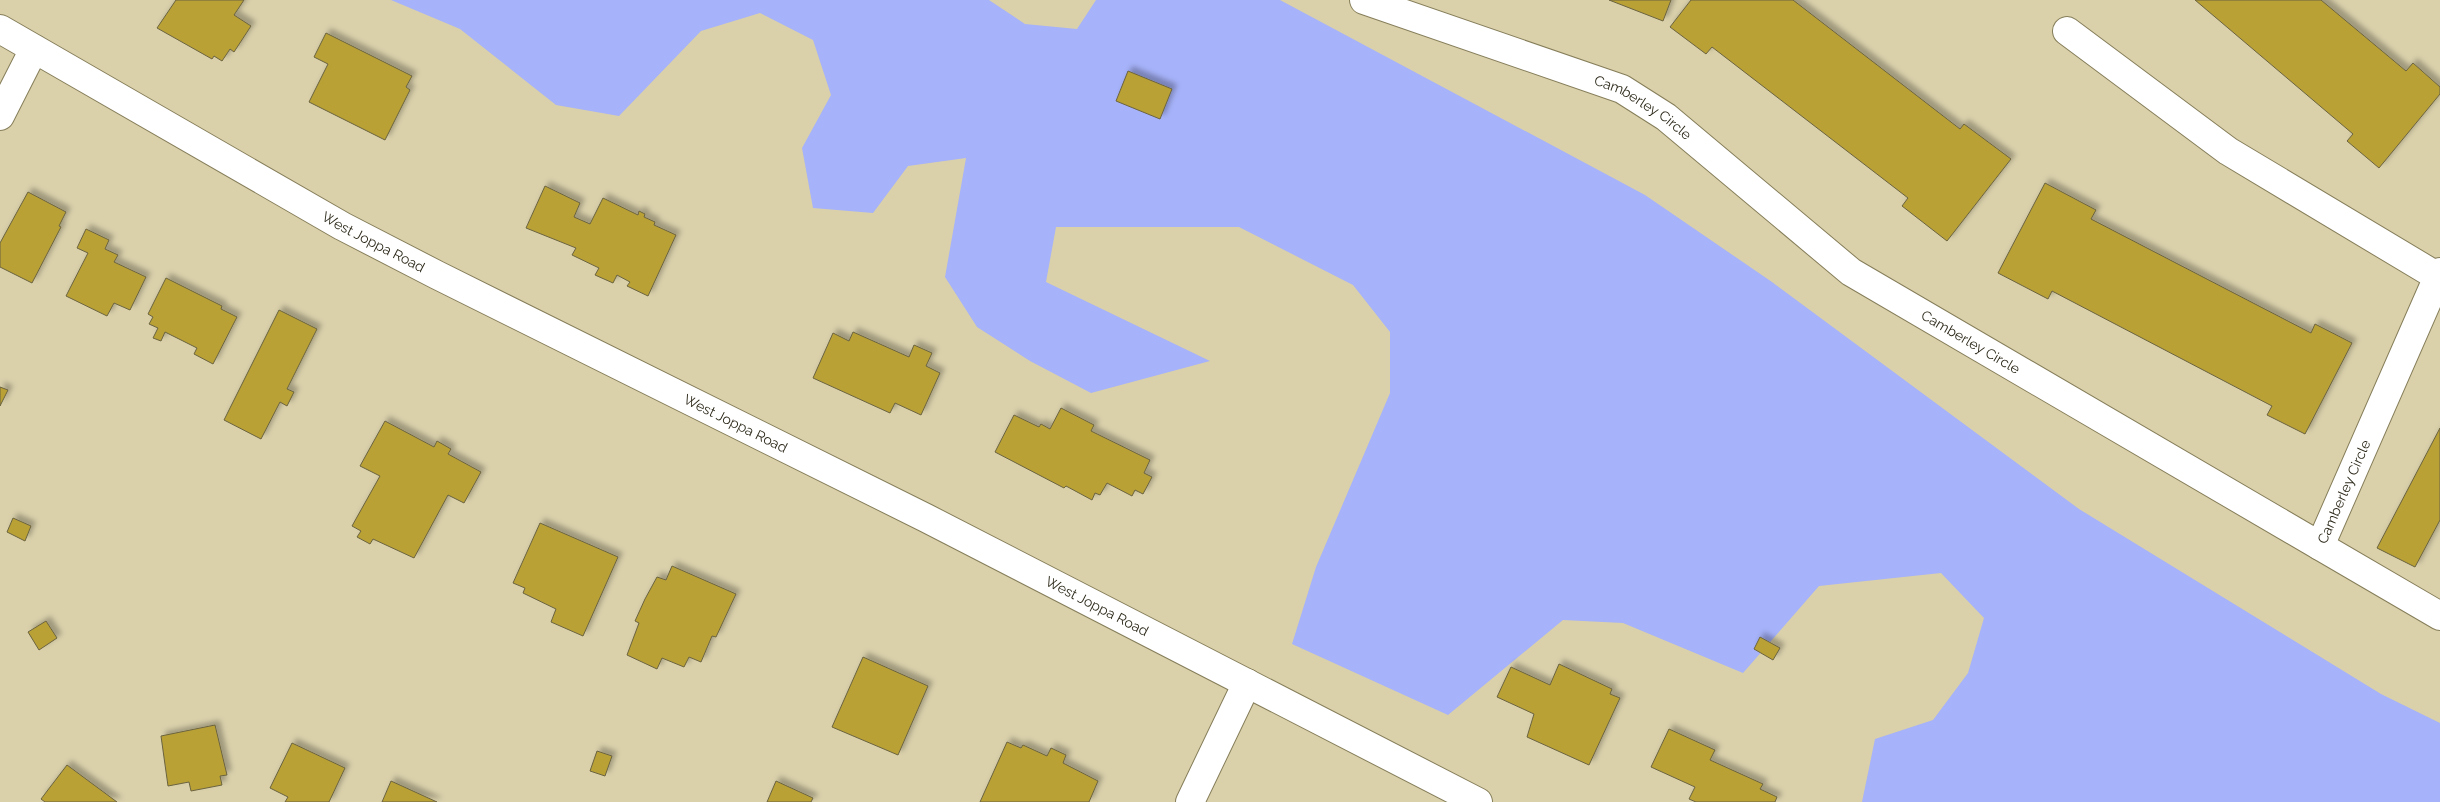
<svg xmlns="http://www.w3.org/2000/svg" width="2440" height="802" font-family="Raleway,sans-serif">
	<defs>
		<filter id="shadow"><feDropShadow dx="4.5" dy="-4.5" stdDeviation="2.5" flood-color="#0004"/></filter>
	</defs>
	<rect width="100%" height="100%" fill="#dad1ab"/>
	<path fill="#a6b2f9" d="M391,0h598l36,24 52,5 19,-29h184l365,195 127,87 307,227 302,185 59,29v79h-578l13,-63 58,-19 35,-47 16,-55 -43,-45 -122,13 -76,87 -120,-50 -60,-3 -115,95 -156,-71 24,-77 74,-174v-61l-37,-47 -114,-58h-183l-10,55 164,79 -119,32 -61,-32 -53,-34 -32,-50 21,-119 -58,8 -35,47 -60,-5 -11,-60 29,-53 -18,-55 -53,-27 -59,18 -82,85 -63,-11 -96,-76z"/>
	<path fill="#b9a134" stroke="#6b6340" filter="url(#shadow)" d="M176,0h68l-10,15 17,11 -17,26 -4,-3 -8,12 -8,-5 -2,3 -55,-31z
		M1609,0h62l-8,21z
		M1691,0h102l167,129 4,-5 47,35 -64,82 -45,-35 6,-8 -196,-151 -6,7 -36,-27z
		M2195,0h126l85,71 7,-8 27,24v7l-61,74 -32,-27 6,-7z
		M326,33l86,43 -6,11 4,3 -25,50 -76,-38 19,-38 -14,-7z
		M1128,71l44,18 -12,30 -44,-18z
		M2045,183l51,27 -5,9 220,114 4,-9 37,19 -47,91 -38,-19 5,-9 -220,-115 -4,8 -50,-26z
		M545,186l35,17 -6,14 16,7 13,-26 35,17 1,-4 6,3 -1,3 11,5 -1,3 22,10 -28,61 -21,-10 3,-4 -13,-7 -4,8 -18,-8 4,-7 -27,-13 4,-7 -50,-20z
		M28,192l38,20 -7,14 2,1 -29,56 -32,-16v-24z
		M86,229l23,11 -4,9 13,6 -4,7 32,15 -16,33 -16,-7 -7,13 -41,-20 22,-43 -11,-5z
		M166,278l56,28 -1,3 16,8 -24,47 -19,-10 3,-6 -32,-16 -4,9 -8,-3 5,-10 -9,-4 4,-7 -5,-3z
		M279,310l38,19 -30,60 7,3 -7,14 -7,-4 -19,37 -37,-19z
		M853,332l56,25 5,-12 18,8 -6,13 14,7 -19,42 -26,-12 -5,10 -77,-35 20,-45 16,8z
		M0,387l8,3 -8,16z
		M1061,408l33,17 -3,6 59,29 -6,13 8,4 -9,17 -8,-4 -3,6 -25,-13 -7,12 -5,-2 -3,7 -26,-14 -2,2 -69,-36 19,-37 25,12 2,-3 9,5z
		M385,421l49,26 3,-6 14,8 -3,5 33,18 -17,31 -16,-8 -34,63 -41,-19 -3,5 -13,-7 4,-6 -9,-5 28,-50 -20,-10z
		M2440,428v92l-25,47 -38,-19z
		M13,518l18,8 -6,15 -18,-9z
		M540,523l78,34 -35,79 -32,-14 5,-13 -33,-16 2,-5 -12,-5z
		M672,566l64,28 -20,43 -4,-1 -11,26 -12,-5 -5,10 -22,-9 -5,11 -30,-14 12,-32 -4,-2 10,-22 12,-22 9,3z
		M46,621l11,17 -18,12 -11,-18z
		M1760,637l20,11 -7,12 -19,-11z
		M863,657l65,29 -30,69 -66,-28z
		M1559,664l53,25 -2,5 10,4 -31,67 -62,-28 7,-23 -37,-17 14,-30 39,18z
		M215,725l12,50 -7,1 2,9 -31,6 -2,-9 -21,4 -7,-50z
		M1669,729l46,21 -5,10 53,24 -3,5 17,8 -2,5h-79l-7,-3 6,-12 -44,-20z
		M1007,742l14,6 2,-3 24,11 4,-8 15,7 -3,8 35,18 -9,21h-109z
		M292,743l53,25 -16,34h-44l3,-5 -18,-9z
		M597,751l15,5 -7,20 -15,-5z
		M67,765l50,37h-72l-4,-3z
		M391,781l46,21h-55z
		M776,781l37,17 -2,4h-44z"/>
	<g fill="none" stroke-linecap="round" stroke-linejoin="round">
		<defs>
			<g id="minor">
				<path id="s1" d="M1364,0l258,89 44,28 185,155 469,274 120,-274"/>
				<path id="s2" d="M0,29l342,197 95,49 489,243 552,284"/>
				<path d="M2067,31l161,120 212,127"/>
				<path d="M0,116l34,-67"/>
				<path d="M2320,546l120,70"/>
				<path d="M1190,802l57,-119"/>
			</g>
		</defs>
		<use href="#minor" stroke="#867e5a" stroke-width="30"/>
		<use href="#minor" stroke="#fff" stroke-width="28"/>
	</g>
	<g text-anchor="middle" stroke-width="4" stroke-linejoin="round" paint-order="stroke">
		<g font-size="14" fill="#2d291a" stroke="#dad1ab">
			<text dy="5" stroke="none"><textPath href="#s1" startOffset="300">Camberley Circle</textPath></text>
			<text dy="5" stroke="none"><textPath href="#s2" startOffset="430">West Joppa Road</textPath></text>
			<text dy="5" stroke="none"><textPath href="#s1" startOffset="705">Camberley Circle</textPath></text>
			<text dy="5" stroke="none"><textPath href="#s2" startOffset="835">West Joppa Road</textPath></text>
			<text dy="5" stroke="none"><textPath href="#s1" startOffset="1169">Camberley Circle</textPath></text>
			<text dy="5" stroke="none"><textPath href="#s2" startOffset="1240">West Joppa Road</textPath></text>
		</g>
	</g>
</svg>
